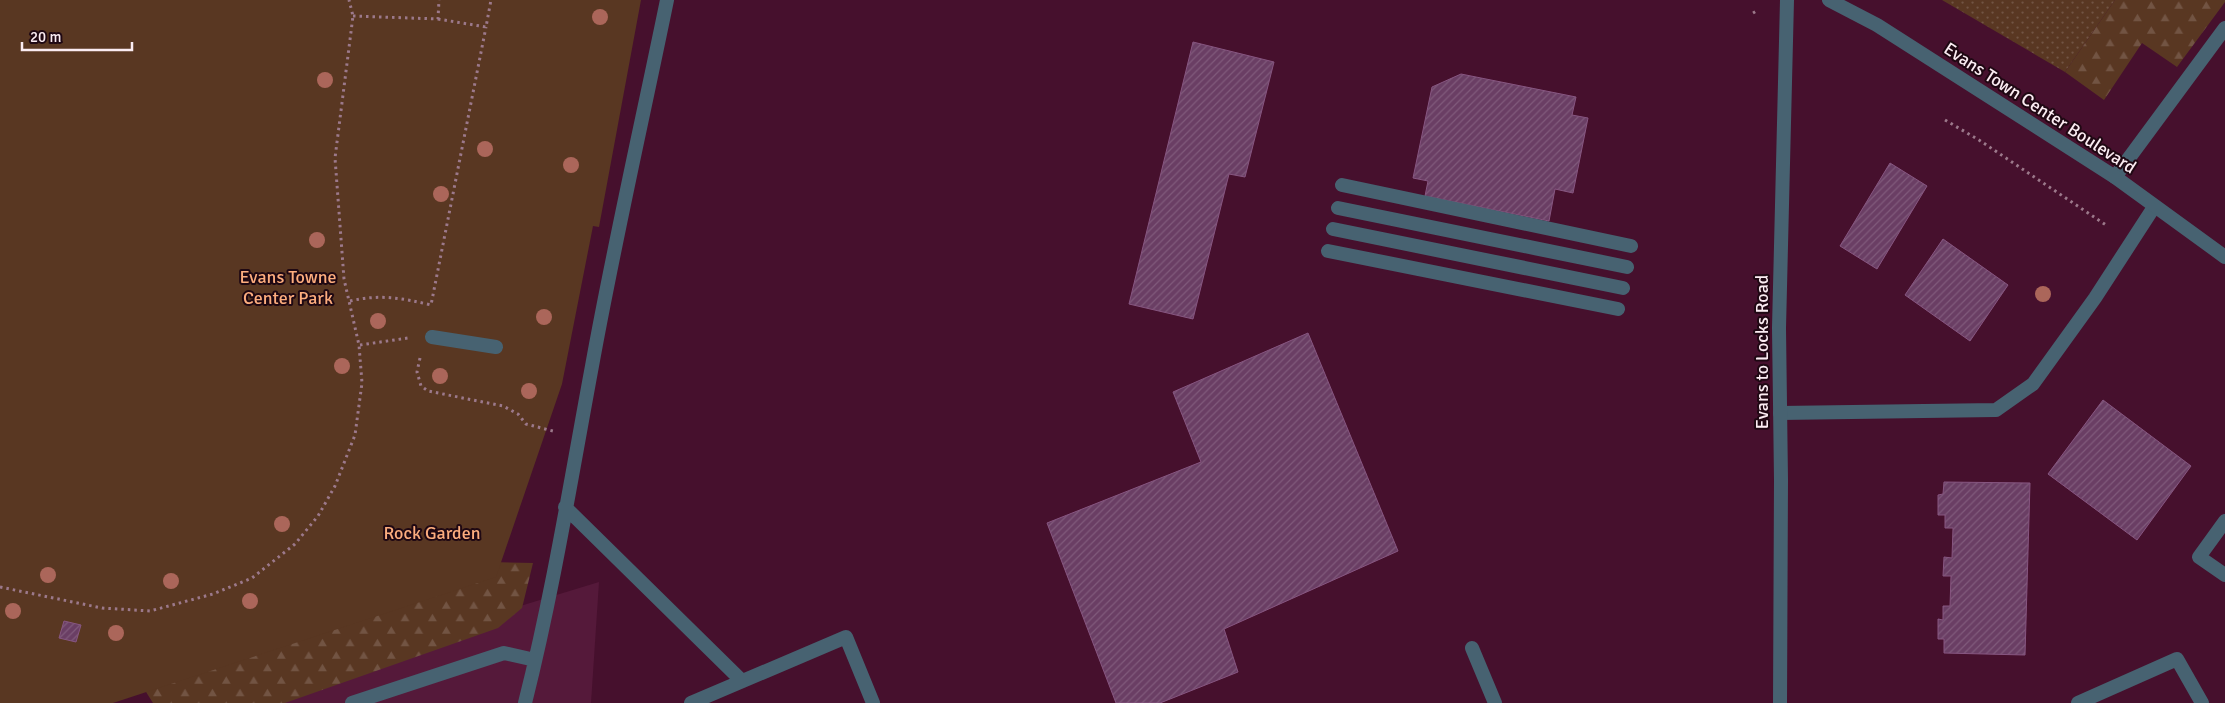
<svg xmlns="http://www.w3.org/2000/svg" width="2225" height="703" font-family="Signika,sans-serif">
	<defs>
		<pattern id="grass-dots" width="8" height="8" patternUnits="userSpaceOnUse" patternTransform="scale(1.25)"><rect width="8" height="8" fill="#593722"/><path d="M2 2h.1M6 6h.1" fill="none" stroke="#725443" stroke-width="1.8" stroke-linecap="round"/></pattern>
		<pattern id="forest-firs" width="22" height="20" patternUnits="userSpaceOnUse" patternTransform="scale(1.25)"><rect width="22" height="20" fill="#593722"/><path d="M5 1l3.5 6h-7zM16 11l3.5 6h-7z" fill="#725443"/></pattern>
		<pattern id="building-hatch" width="6" height="6" patternUnits="userSpaceOnUse" patternTransform="scale(1.25)"><rect width="6" height="6" fill="#6a3e64"/><path d="M-1 1l2-2M0 6l6-6M5 7l2-2" fill="none" stroke="#805a7b"/></pattern>
	</defs>
	<rect width="100%" height="100%" fill="#46102d"/>
	<path fill="#55193a" d="M599,582l-8,121h-390z"/>
	<path fill="url(#grass-dots)" d="M1942,0h173l-50,72z"/>
	<path fill="url(#forest-firs)" d="M2115,0h110v2l-48,65 -35,-24 -38,57 -39,-28z
		M491,562l42,1 -11,45 -24,20 -213,75h-132l-17,-27 -136,27z"/>
	<path fill="#593722" d="M0,0h641l-42,227 -6,-1 -31,158 -66,193 -383,126h-113z"/>
	<path fill="url(#building-hatch)" stroke="#875681" d="M1193,42l81,20 -29,115 -16,-3 -36,145 -64,-15z
		M1461,74l115,23 -4,18 16,3 -15,75 -18,-4 -6,32 -124,-25 3,-15 -15,-3 19,-91z
		M1890,163l37,23 -50,83 -37,-23z
		M1943,239l65,46 -38,56 -65,-46z
		M1308,333l90,218 -174,78 14,43 -78,31h-44l-69,-180 154,-61 -28,-70z
		M2103,400l88,66 -54,74 -89,-66z
		M1944,482l86,1 -5,172 -81,-2v-14h-6v-20l5,1v-14h7l1,-30h-8l1,-19 8,1 1,-30h-8v-13h-7v-20l5,-1z
		M64,621l17,4 -5,17 -17,-4z"/>
	<g fill="none" stroke-linecap="round" stroke-linejoin="round">
		<path stroke="#9c798b" stroke-width="3" stroke-dasharray="2.5 4" stroke-linecap="butt" d="M1753,13l5,-3
			M353,16l85,3 1,-19
			M438,19l48,8 5,-27
			M1945,120l34,20 127,85
			M350,301c30,-7 52,-3 81,4l55,-278
			M360,345l48,-7
			M420,358l-3,14 4,14 7,5 75,15 15,8 8,10 27,7
			M0,587l102,21 48,3 63,-17 39,-16 43,-34 23,-28 17,-30 20,-51 7,-52 -3,-38 -15,-66 -9,-121 18,-142 -4,-16"/>
		<path stroke="#476271" stroke-width="14" d="M2115,177l110,-149
			M1342,185l289,61
			M1338,208l289,59
			M1333,229l290,59
			M1328,251l290,58
			M432,337l64,10
			M1780,413l216,-3 37,-26 62,-86 59,-91
			M565,507l177,174
			M2225,521l-26,36 26,18
			M1472,648l23,55
			M352,703l152,-50 31,7
			M525,703c28,-111 46,-224 67,-337 22,-122 50,-244 75,-366
			M691,703l155,-66 27,66
			M2078,703l99,-44 25,44"/>
		<path stroke="#476271" stroke-width="14" d="M1829,0l48,25 238,152 110,80
			M1780,703l1,-223 -2,-152 8,-328"/>
	</g>
	<g fill="#ab665a">
		<circle cx="600" cy="17" r="8"/>
		<circle cx="325" cy="80" r="8"/>
		<circle cx="485" cy="149" r="8"/>
		<circle cx="571" cy="165" r="8"/>
		<circle cx="441" cy="194" r="8"/>
		<circle cx="317" cy="240" r="8"/>
		<circle cx="2043" cy="294" r="8"/>
		<circle cx="544" cy="317" r="8"/>
		<circle cx="378" cy="321" r="8"/>
		<circle cx="342" cy="366" r="8"/>
		<circle cx="440" cy="376" r="8"/>
		<circle cx="529" cy="391" r="8"/>
		<circle cx="282" cy="524" r="8"/>
		<circle cx="48" cy="575" r="8"/>
		<circle cx="171" cy="581" r="8"/>
		<circle cx="250" cy="601" r="8"/>
		<circle cx="13" cy="611" r="8"/>
		<circle cx="116" cy="633" r="8"/>
	</g>
	<g text-anchor="middle" stroke-width="4" stroke-linejoin="round" paint-order="stroke">
		<g font-size="18" fill="#fbecf2" stroke="#1f0813">
			<text transform="translate(2040 108) rotate(33)" y="6">Evans Town Center Boulevard</text>
			<text transform="translate(1762 352) rotate(-90)" y="6">Evans to Locks Road</text>
		</g>
		<g font-size="18" fill="#fdad7e" stroke="#1f0813">
			<text x="288" y="283">Evans Towne<tspan x="288" dy="21">Center Park</tspan></text>
			<text x="432" y="539">Rock Garden</text>
		</g>
	</g>
	<path d="M22 42v8h110v-8" fill="none" stroke="#fbecf2" stroke-width="2.5"/>
	<text x="30" y="42" font-size="15" fill="#fbecf2" stroke="#1f0813" stroke-width="4" paint-order="stroke">20 m</text>
</svg>
